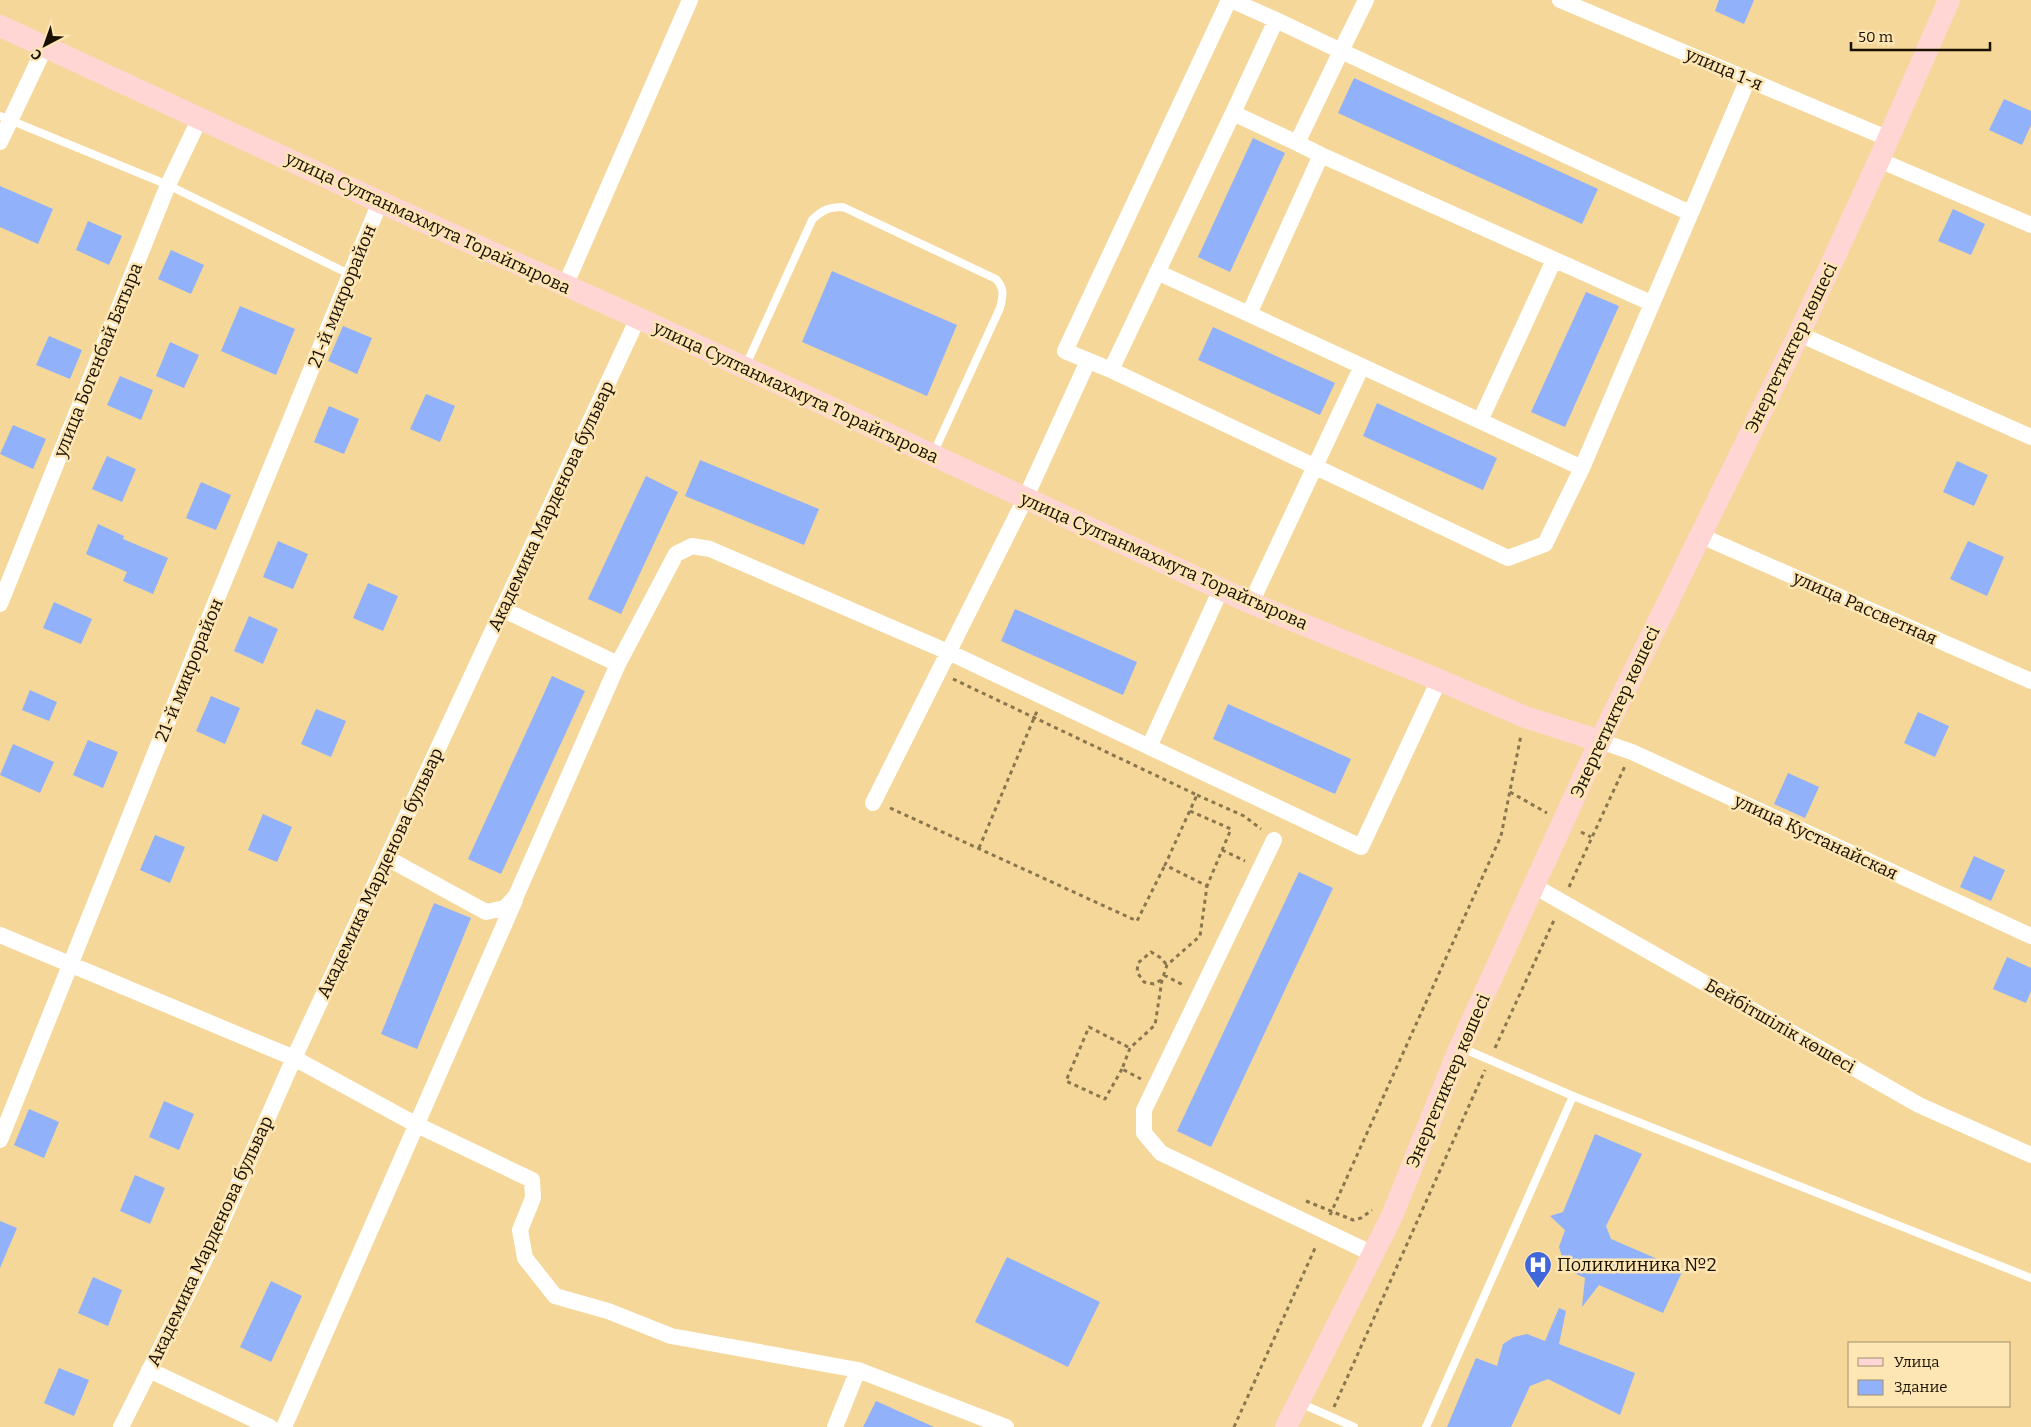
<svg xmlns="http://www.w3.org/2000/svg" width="2031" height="1427" font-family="Bitter,serif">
	<rect width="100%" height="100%" fill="#f4d799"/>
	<path fill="#91b1fa" d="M1719,0h35l-10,24 -29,-13z
		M1354,78l244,111 -16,35 -244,-111z
		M2004,99l27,12v14l-9,20 -33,-15z
		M1253,138l32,15 -55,119 -32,-15z
		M0,186l53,23 -15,35 -38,-17z
		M1953,209l32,15 -14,31 -33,-14z
		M88,221l34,15 -13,29 -33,-15z
		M171,250l33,15 -13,29 -33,-15z
		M832,271l125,54 -30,71 -125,-54z
		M1586,292l33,14 -54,121 -34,-15z
		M240,306l55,23 -19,46 -55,-24z
		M343,326l29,12 -15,36 -29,-13z
		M1213,327l122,56 -15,32 -122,-55z
		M49,336l33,14 -12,29 -34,-14z
		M170,342l29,13 -15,33 -28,-12z
		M120,376l33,14 -12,30 -34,-15z
		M426,394l29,12 -15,36 -30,-13z
		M1377,403l120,55 -14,32 -120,-54z
		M329,406l30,13 -15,35 -30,-12z
		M13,425l33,14 -13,30 -33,-15z
		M107,456l29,13 -14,33 -30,-13z
		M700,460l119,49 -15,36 -119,-49z
		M1957,461l31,14 -14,31 -31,-14z
		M646,476l32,16 -57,122 -33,-15z
		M201,482l30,13 -15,35 -30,-12z
		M98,524l26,12 -1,3 45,19 -15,36 -30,-13 4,-9 -41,-18z
		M278,541l30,13 -15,35 -30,-12z
		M1968,541l36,16 -17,39 -37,-17z
		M368,583l30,13 -15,35 -30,-13z
		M54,602l38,17 -11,25 -38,-16z
		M1015,609l122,53 -14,33 -122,-54z
		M249,616l29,13 -15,35 -29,-13z
		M552,676l33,15 -84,183 -33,-15z
		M30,690l27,12 -8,19 -27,-11z
		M211,696l29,12 -15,36 -29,-13z
		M1228,704l123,55 -16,35 -122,-55z
		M316,709l30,12 -15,36 -30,-13z
		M1918,712l31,14 -14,31 -31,-14z
		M88,740l30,12 -15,36 -30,-13z
		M13,744l41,18 -14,31 -40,-18z
		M1788,773l31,14 -14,31 -31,-14z
		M263,814l29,13 -15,35 -29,-12z
		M155,835l30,12 -15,36 -30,-13z
		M1974,856l31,14 -14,31 -31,-14z
		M1299,872l34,16 -122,259 -34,-16z
		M434,903l37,15 -54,131 -36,-15z
		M2007,957l24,11v23l-5,12 -33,-14z
		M164,1101l30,13 -15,36 -30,-13z
		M29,1109l30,13 -15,36 -30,-13z
		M1595,1134l47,20 -36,72 5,13 72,31 -20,43 -64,-28 -17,22 3,-29 -13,-6 -8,-9 -5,-16 6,-17 -15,-14 13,-4z
		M135,1175l30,13 -15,36 -30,-13z
		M0,1221l17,7 -17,40z
		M1007,1257l93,45 -32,65 -93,-45z
		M93,1277l29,13 -14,36 -30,-13z
		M271,1281l31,15 -31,66 -31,-15z
		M1559,1308l7,3 -7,33 76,29 -15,42 -72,-36 -18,7 -19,41h-64l29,-69 21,8 6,-22 11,-7 13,-3 18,7z
		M59,1368l30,12 -15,36 -30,-13z
		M876,1401l58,26h-71z"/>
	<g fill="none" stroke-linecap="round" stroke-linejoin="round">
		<path stroke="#8a764e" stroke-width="3" stroke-dasharray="4 4" stroke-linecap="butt" d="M953,679l244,116 -32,70 42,21 -7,50 -33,29 -5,15 -7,45 -25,23 -8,21 19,10
			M1510,792l37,21
			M1197,795l47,21 17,13
			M890,808l247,113 28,-56
			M1190,811l41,18 -24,57
			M1581,832l10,5
			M979,848l58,-137
			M1222,850l23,11
			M1569,887l56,-121
			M1164,975l21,11
			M1161,980l-7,4 -10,-2 -7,-10 1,-9 13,-11 10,6 6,7
			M1495,1048l60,-130
			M1122,1069l-17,30 -39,-18 23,-54 41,21
			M1306,1201l47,19 8,-2 11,-8
			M1330,1215l171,-379 20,-101
			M1334,1407l151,-337
			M1234,1427l82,-181"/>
		<path stroke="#fff" stroke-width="8" d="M0,116l168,69 183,90
			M746,365l66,-145c10,-10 17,-13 31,-13l153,72c9,10 7,17 4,29l-67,146
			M1573,1096l458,182
			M1300,1403l54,24
			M1426,1427l147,-331 -111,-48"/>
		<path stroke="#fff" stroke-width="16" d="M1229,0l-164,351 46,19 397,188 37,-14 37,-76 166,-389
			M1231,0l45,20
			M1560,0l329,139
			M1233,113l43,-93 65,31 25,-51
			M0,142l45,-95
			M1321,155l-24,-12 44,-92 349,162
			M1879,160l152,65
			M1157,272l92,42 72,-159 330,148
			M565,286l125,-286
			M1249,314l333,154
			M1799,334l232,103
			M1111,370l122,-257 64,30
			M1480,421l74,-161
			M1699,535l332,146
			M1251,603l111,-237
			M0,604l168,-419 32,-67
			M502,609l116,55
			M1600,741l32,11 399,184
			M1149,747l72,-158
			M873,803l152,-304 63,-138
			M1274,840l-130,270v23l17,20 212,101
			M387,858l99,54 19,-4 11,-12 102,-232 58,-110 16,-8 18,3 245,106 406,192 78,-167
			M1534,886l385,219 112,50
			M0,935l294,123 121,66 117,56 1,18 -13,32 5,28 30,38 53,15 63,25 187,34
			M0,1140l216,-539 164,-399
			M149,1370l121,57
			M121,1427l88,-176 85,-193 344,-740
			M284,1427l231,-527
			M835,1427l23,-57 148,57"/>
		<path stroke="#ffd6d3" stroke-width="22" d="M0,26l380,176 258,116 613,285 188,77 86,37 75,24
			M1286,1427l106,-211 68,-169 140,-306 199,-407 80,-174 70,-160"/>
	</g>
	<defs>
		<symbol id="hospital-pin" viewBox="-11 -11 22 30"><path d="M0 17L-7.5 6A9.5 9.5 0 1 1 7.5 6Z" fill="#4068da" stroke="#fde6b4"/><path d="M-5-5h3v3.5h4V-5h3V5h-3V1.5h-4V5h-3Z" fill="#fff"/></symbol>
	</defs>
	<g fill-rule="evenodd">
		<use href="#hospital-pin" x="1522" y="1249" width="32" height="43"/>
	</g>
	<g text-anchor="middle" stroke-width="5" stroke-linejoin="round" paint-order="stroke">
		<g font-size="18" fill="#1a1000" stroke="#fde6b4">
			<text transform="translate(1724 69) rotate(23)" y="6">улица 1-я</text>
			<text transform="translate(428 223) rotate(25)" y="6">улица Султанмахмута Торайгырова</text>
			<text transform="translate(342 296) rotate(-68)" y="6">21-й микрорайон</text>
			<text transform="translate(1791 348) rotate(-64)" y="6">Энергетиктер көшесі</text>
			<text transform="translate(98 360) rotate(-68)" y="6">улица Богенбай Батыра</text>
			<text transform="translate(796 392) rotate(25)" y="6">улица Султанмахмута Торайгырова</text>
			<text transform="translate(551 506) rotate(-65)" y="6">Академика Марденова бульвар</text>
			<text transform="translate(1164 561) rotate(24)" y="6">улица Султанмахмута Торайгырова</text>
			<text transform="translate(1865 608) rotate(24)" y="6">улица Рассветная</text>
			<text transform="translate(189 670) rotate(-68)" y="6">21-й микрорайон</text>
			<text transform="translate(1615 712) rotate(-65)" y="6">Энергетиктер көшесі</text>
			<text transform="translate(1816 837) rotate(25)" y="6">улица Кустанайская</text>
			<text transform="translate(380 873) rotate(-65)" y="6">Академика Марденова бульвар</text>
			<text transform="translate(1780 1026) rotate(30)" y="6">Бейбітшілік көшесі</text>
			<text transform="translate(1448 1081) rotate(-67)" y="6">Энергетиктер көшесі</text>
			<text transform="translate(210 1241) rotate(-65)" y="6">Академика Марденова бульвар</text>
		</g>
		<g font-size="18" fill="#1a1000" stroke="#fde6b4" text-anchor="start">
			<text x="1557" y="1271">Поликлиника №2</text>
		</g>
	</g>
	<rect x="1848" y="1342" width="162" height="65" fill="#fde6b4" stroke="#a2906c"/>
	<rect x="1858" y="1358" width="25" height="8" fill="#ffd6d3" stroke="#a2906c"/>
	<text x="1894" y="1367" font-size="15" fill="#1a1000">Улица</text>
	<rect x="1858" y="1380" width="25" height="15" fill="#91b1fa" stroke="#a2906c"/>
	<text x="1894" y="1392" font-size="15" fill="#1a1000">Здание</text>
	<g transform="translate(45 45) rotate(221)" stroke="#fde6b4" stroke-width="4" paint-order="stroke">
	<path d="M0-4L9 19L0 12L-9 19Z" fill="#1a1000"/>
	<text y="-8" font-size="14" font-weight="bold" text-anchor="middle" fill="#1a1000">С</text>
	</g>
	<path d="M1851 42v8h139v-8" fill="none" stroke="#1a1000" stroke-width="2.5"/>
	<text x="1858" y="42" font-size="15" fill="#1a1000" stroke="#fde6b4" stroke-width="4" paint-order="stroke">50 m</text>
</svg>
